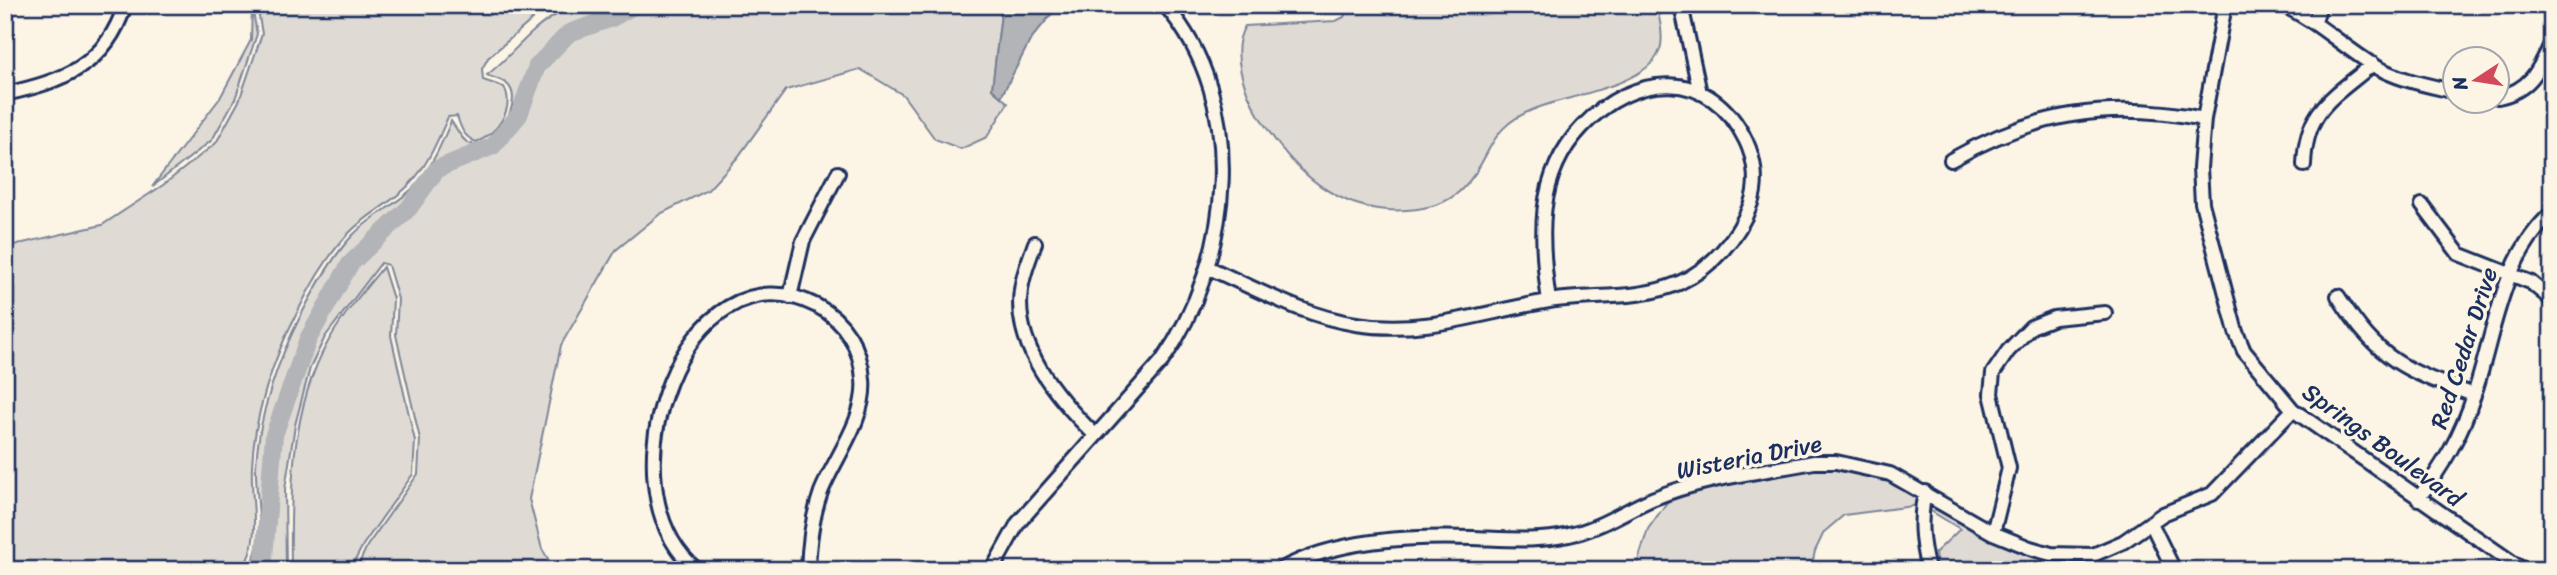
<svg xmlns="http://www.w3.org/2000/svg" width="2557" height="575" font-family="Sriracha,sans-serif">
	<rect width="100%" height="100%" fill="#fcf5e5"/>
	<filter id="ink" filterUnits="userSpaceOnUse"><feTurbulence type="fractalNoise" baseFrequency=".0143" numOctaves="2"/><feDisplacementMap in="SourceGraphic" scale="14" xChannelSelector="R" yChannelSelector="G"/><feConvolveMatrix kernelMatrix="1 2 1 2 8 2 1 2 1" color-interpolation-filters="sRGB"/></filter>
	<g filter="url(#ink)">
		<path fill="#dfdbd4" stroke="#7d8599" stroke-width="2" d="M257,5h292l-61,53 -6,11 1,11 21,7c12,22 -9,49 -28,55 -13,-6 -15,-14 -19,-26l-9,1c-11,25 -21,50 -40,69 -18,18 -42,29 -59,47 -21,22 -39,53 -52,80 -24,46 -43,102 -45,153 -2,37 11,71 -10,104h-237v-323l97,-22 61,-40 53,-42 23,-42 23,-67z
			M590,5l25,5 15,-5h372l-10,84 16,14 -21,34 -26,12 -26,-10 -32,-44 -43,-26 -74,21 -48,67 -30,33 -48,24 -44,36 -55,95 -32,154 13,50 13,21h-199l11,-24 51,-72 2,-35 -24,-104 2,-36 -10,-34 -7,-2 -56,74 -15,31 -15,57 -10,64 1,81h-38c20,-32 7,-68 8,-103 2,-51 22,-107 45,-152 14,-27 31,-58 52,-80 17,-18 41,-29 59,-46 19,-19 29,-44 39,-68 14,19 12,29 42,20 9,-11 30,-43 14,-57 -5,-5 -15,-6 -20,-9 25,-19 42,-46 71,-61 10,-5 22,-4 32,-9z
			M1349,5h307c4,14 9,34 3,47 -13,33 -91,44 -122,56 -54,20 -42,50 -77,83 -14,13 -35,18 -53,19 -69,5 -115,-40 -148,-94 -14,-24 -30,-64 -14,-90l91,-5 8,-4z
			M252,6l5,28 -22,65 -23,41 -60,47 68,-89 31,-58z
			M383,267l10,32 -2,37 24,105 -2,33 -50,71 -13,25h-59c-1,-76 -1,-162 38,-230 14,-25 35,-50 54,-73z
			M1834,463l42,2 202,105h-141l-2,-17 25,-24 -39,-24 -77,10 -20,17 -9,19 -4,19h-176l13,-41 22,-31 57,-30z"/>
		<path fill="#b2b4b8" stroke="#767f94" stroke-width="2" d="M1002,5h57l-28,34 -30,58 -9,-8z"/>
		<g fill="none" stroke-linecap="round" stroke-linejoin="round">
			<path stroke="#b2b4b8" stroke-width="18" d="M263,570l11,-135 34,-96 42,-75 59,-56 28,-39 56,-23 26,-31 18,-49 32,-33 43,-15 23,-13"/>
			<defs>
				<path id="minor" d="M1681,5l19,88
					M2225,5l-21,114 -4,49 2,35 34,129 8,19 49,59 230,160
					M2283,5c35,17 58,40 90,60 25,15 54,20 83,27
					M2315,21l5,-16
					M5,94c58,-13 101,-28 120,-89
					M2498,97c32,-6 41,-27 54,-55
					M1951,160c82,-47 159,-60 253,-41
					M2304,165c2,-57 29,-67 69,-101
					M2422,205l37,49 71,28 22,18
					M1035,243c-5,15 -12,30 -14,47 -8,57 37,109 74,145
					M1209,268c48,21 95,48 147,56 68,11 127,-12 193,-23 43,-7 89,0 130,-18 33,-15 60,-46 72,-80 7,-20 4,-43 -5,-62 -36,-75 -112,-69 -164,-14 -47,49 -42,113 -33,174
					M2338,296c41,65 66,74 136,99
					M790,297l13,-56 35,-68
					M1925,492c-6,28 -4,50 3,78
					M2418,499c26,-35 43,-63 56,-104 21,-63 27,-136 78,-182
					M2151,523l23,47
					M1993,533l16,-65 -18,-74 2,-21 15,-22 23,-24 23,-9 51,-5
					M697,570c-100,-82 -12,-332 120,-264 28,14 44,43 46,73 4,39 -28,78 -42,113 -9,25 -12,51 -13,78
					M992,570l26,-47 144,-162c70,-100 88,-258 3,-356
					M1280,570c56,-31 130,-34 193,-32 32,1 65,4 96,-3 30,-6 55,-24 83,-36 50,-21 108,-27 162,-37h22l54,12 103,59 37,15 21,6 42,1 30,-13 40,-28 49,-20 81,-84"/>
			</defs>
			<use href="#minor" stroke="#1b2f5e" stroke-width="18"/>
			<use href="#minor" stroke="#fcf5e5" stroke-width="12"/>
		</g>
	</g>
	<g text-anchor="middle" stroke-width="7" stroke-linejoin="round" paint-order="stroke">
		<g font-size="24" fill="#1b2f5e" stroke="#fcf5e5">
			<text transform="translate(2464 348) rotate(-72)" y="8">Red Cedar Drive</text>
			<text transform="translate(2383 445) rotate(36)" y="8">Springs Boulevard</text>
			<text transform="translate(1749 457) rotate(-11)" y="8">Wisteria Drive</text>
		</g>
	</g>
	<rect width="2557" height="575" fill="none" stroke="#fcf5e5" stroke-width="28"/>
	<rect x="14" y="14" width="2529" height="547" fill="none" stroke="#1b2f5e" stroke-width="2.5" filter="url(#ink)"/>
	<g transform="translate(2476 80) rotate(258)"><circle r="33" fill="#fcf5e5" stroke="#a2a6af" stroke-width="2"/>
	<path d="M0-5L12 26L0 18L-12 26Z" fill="#d1495b"/>
	<text y="-10" font-size="19" font-weight="bold" text-anchor="middle" fill="#1b2f5e">N</text>
	</g>
</svg>
